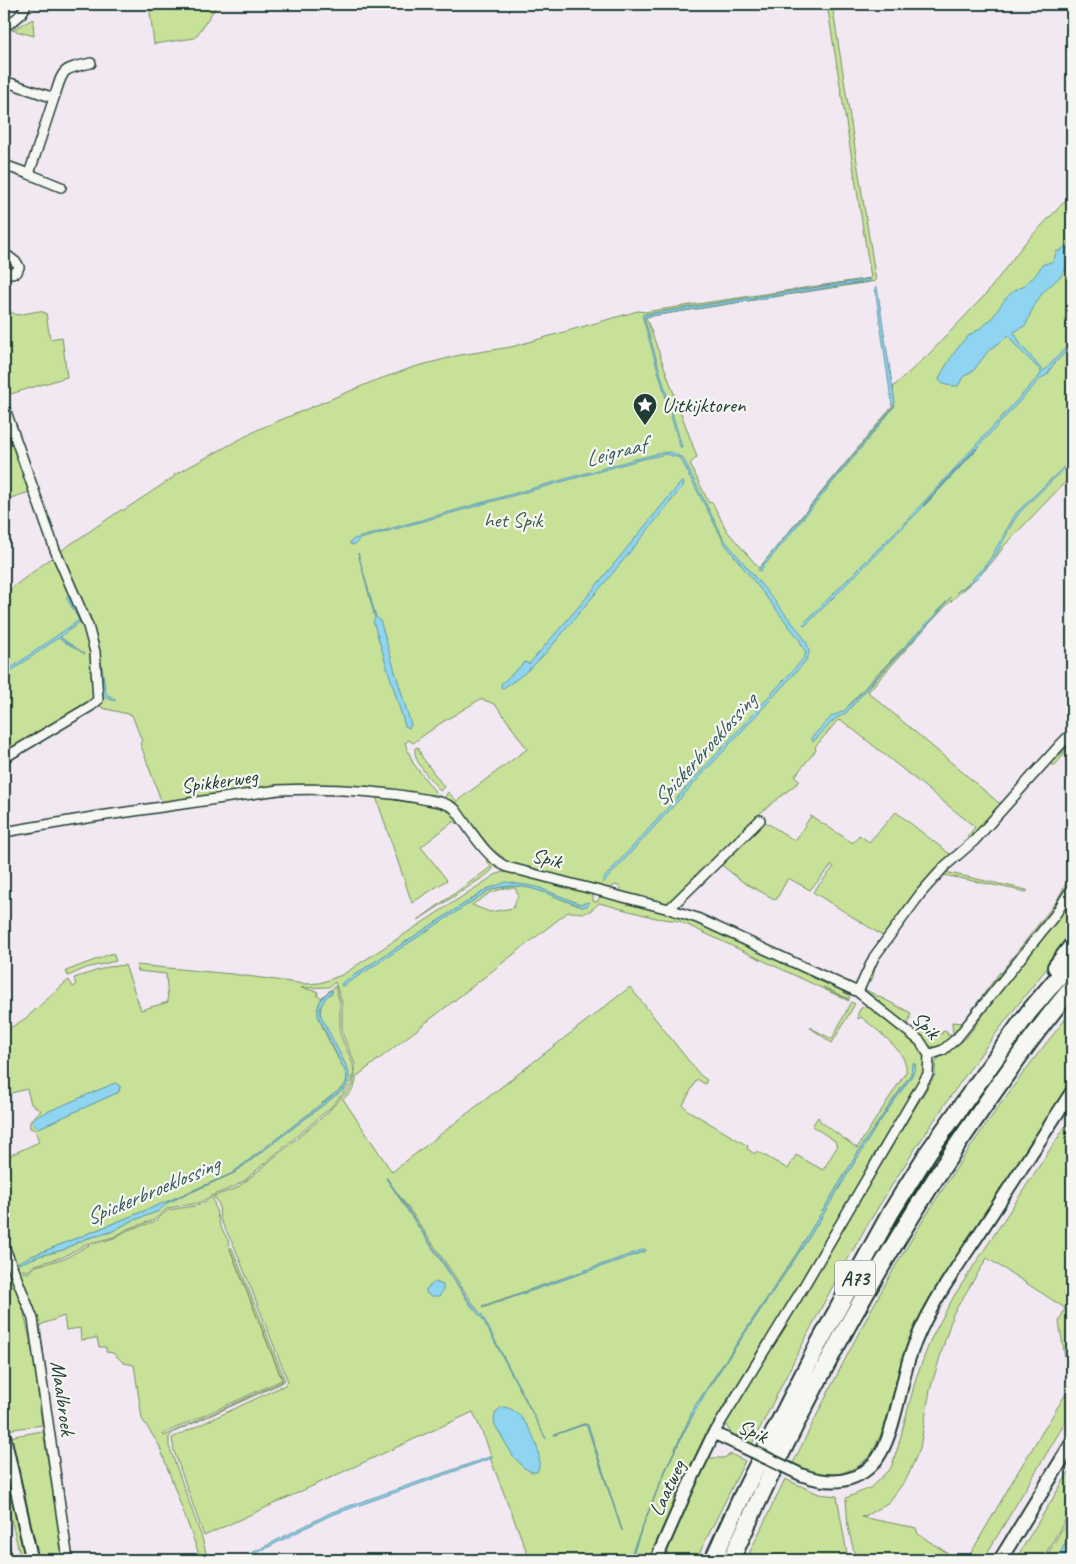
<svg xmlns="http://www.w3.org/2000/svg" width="1076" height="1564" font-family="Caveat,sans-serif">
	<rect width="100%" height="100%" fill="#f2e8f2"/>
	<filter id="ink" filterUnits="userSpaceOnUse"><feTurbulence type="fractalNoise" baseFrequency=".02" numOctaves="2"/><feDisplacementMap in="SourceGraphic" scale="10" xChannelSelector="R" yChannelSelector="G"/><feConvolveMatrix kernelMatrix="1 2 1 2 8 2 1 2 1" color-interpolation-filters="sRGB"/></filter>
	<g filter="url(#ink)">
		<path fill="#c7e198" stroke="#738f66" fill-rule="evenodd" d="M149,4h61l5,1 3,-1 -23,34 -41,6z
			M827,4h5l44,277 -230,36 51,140 -7,7 19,39 3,-1 15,29 32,37 136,-165 -2,-11 1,-6 35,-32 57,-60 38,-50 48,-50v281l-68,71c-15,25 -39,40 -58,60 -27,28 -52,57 -78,86l131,111h3l-31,38 -4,-4 8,-10 -130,-104 -7,-3 -23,27 1,3 -21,26 5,5 -41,33 -85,89 -6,3 -49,-12 2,-7 -6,-2 -6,4 -98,-25 -8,-3 1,-3 -10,-7 3,5 -42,-54 -3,1 -6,-3 -1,-3 3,-5 9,9 70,-52 -28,-40 -5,-5 -10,-4h-5l-38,23 -28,20 -4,-3 -4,3 8,20 23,30 -3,5 -59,-9 -182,10 -3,-2 1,2 -28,4 -22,-60 2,-2 -10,-26 -30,-7 -2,-4 -53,24 -43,25v-159l55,-42 62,-42h3l50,-33v-2l85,-46 115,-48 40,-14 46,-12 51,-8 127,-36 6,1 227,-34zM870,279v2l-224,35 -1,-2zM895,405l-52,65 -46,53zM941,610l-96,103 4,-8 29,-32z
			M33,19l1,17 -22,-6z
			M4,309l13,6 22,-4 7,2 4,26 12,-2 5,40 -63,19 41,118 -41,-114z
			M4,414l26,78 -26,8z
			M1072,739v5l-5,3 -14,15 17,-16 2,-1v3l-4,2 -13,15h-3l-2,-3 -105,110 82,18v2l-83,-17v-3l121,-129z
			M418,747l4,10 22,30 -4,4c-8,-11 -27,-28 -25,-43z
			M285,793l92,2 61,10 13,7 8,9 -2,3 -3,-3 -33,26 26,33 -35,23 -36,-106 -3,-1 -80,-2 -127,15z
			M896,812l55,43 3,-3 2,2 -83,101 10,-19 -70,-44 21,-25 -2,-2 -22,25 -22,-12 -12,22 -33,-18 -24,-19 42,-44 34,22 16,-25 42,27 6,-8 10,7z
			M489,859l5,5 -1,5 -5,5 -70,46 73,-53 -5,-7z
			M508,870l85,23v8l4,1 4,-7 69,18 23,8 149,70 8,5 -1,3 -26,-12 26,13v1l-170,-80 -23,-3 -57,-15c-13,14 -15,9 -31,9l-212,165c1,10 -6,16 -13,22l49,73 238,-185 70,88 7,5 -2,4 -8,-5 -14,26 6,6 59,35 -1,3 8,5 2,-3 31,18 8,-14 27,15 14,-23 -2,-6 -23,-15 6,-9 3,5 36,26 49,-76c3,-20 -31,-43 -45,-55l-3,2v-6l3,-5 7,-2c17,12 47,32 55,50 2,5 2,11 1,16l-53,88 -41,75 -57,95 -49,75 -38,76 -34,79h-21c19,-58 45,-117 76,-170l103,-154 66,-109 35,-50 4,-8v-5h-2l-2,10 -46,67 -68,112 -102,153 -30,65 -36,89h-99l-40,-102 3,-1 -2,-1 -5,-15 -13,-29 -269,124 -30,-85 -2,-13 113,-53 3,-4 -53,-133 -15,-29 -1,-14 -4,-8 -2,2 7,27 8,14 2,8h2l53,132 -3,3 -108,49 -5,5v9l33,92 6,22h-7l-42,-115 -17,-26 -8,-54 -10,-2 -11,-10 -7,-1v-5h-7l-2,-9 -16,2 -1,-12 -14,2 -2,-14 -24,9 6,46h-2l-26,-98 5,-1 5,1 8,-7 28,-7 23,-13 27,-8 14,-8 26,-8 14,-12 32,-5 14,-9 21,-7 11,-8 80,-67 27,-29 2,-12v-9l-13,-31v-30l-7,-21 -6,5 -28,1 16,3 1,2 -1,2 4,3 14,-12 5,17v31l13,30 1,9 -3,11 -21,24 -85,72 -11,7 -21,8 -14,8 -31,5 -14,12 -27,9 -13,8 -28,7 -23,13 -28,8 -7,6 -5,-1 -6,1 -13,-30v-83l35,-16 -4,-12 -5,-2c-2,-9 5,-12 11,-17l-10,-7 -4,-15 -23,6v-63l22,-14 39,-35 4,-3 4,7 3,-2 -2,-7 34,-11 17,-2 16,45 27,-8 -2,-28 -28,-3 -2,-6 96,9 73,10 15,-1 22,-8 153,-100zM508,883l29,4 43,17 9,-1 -2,3 -5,1c-33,-11 -59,-30 -94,-16l-146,95v-3l145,-94zM505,888h10l3,7 -5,13 -23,4 -18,-7 18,-12zM331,990l2,2c-41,26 34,71 11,97l-110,84 -67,30 -8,8 -30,11 -18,10 -26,7 -22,11 -24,6 -20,7 13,-7 122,-49 77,-33 111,-86 4,-5 1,-8c-7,-14 -31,-54 -29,-67 1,-9 7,-14 13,-18zM120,1086l-1,6 -77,34zM386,1178l24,32 73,108 -11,-11zM230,1249l53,132 -119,55 -1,-2 119,-54zM645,1250v1l-160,56 -3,-1zM584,1424l4,1 34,105 -35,-104 -3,-2 -30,11z
			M1072,872v8l-12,22 -49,63 -6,2 51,-65z
			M1072,898v40c-73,86 -139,179 -198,276 -45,74 -83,153 -122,230l-20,-9 -7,-12 210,-348c0,-4 0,-9 1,-13 3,-7 23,-17 30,-24z
			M113,953l3,8 -30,7 -18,8 -2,-5z
			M878,959c-4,8 -3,14 -7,23h-4l-3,7 47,24 -3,13 -45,-33 5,-18 7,-15z
			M1000,972l2,4c-11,15 -50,72 -67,71 -9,-1 -14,-9 -19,-14l2,-5 6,-1v3l18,4 1,-3 4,1v3h6l-1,-13 10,1z
			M851,1002l4,2 -23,39 -23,-16 23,12z
			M1072,1011v72l-138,209 -30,60 -20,76 -13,27 -14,12 -18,7 -25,-1 -21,-10c33,-66 65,-132 102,-196 52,-89 111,-176 177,-256z
			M1072,1116v182l-6,10 6,4v99l-89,149h-16l49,-85 54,-88 -11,-65 6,-14 -78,-50 -34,56 -23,76 -10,58 -13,30 -18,24 -22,13 -6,2 55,11 2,6 40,26h-102l-8,-33 -2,-29 24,-10 21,-20 7,-21 18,-69 15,-39 23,-43z
			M4,1264c27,49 31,106 38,161l-36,5 -2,-7z
			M43,1431l21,129h-27l-29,-123z
			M731,1454l14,7 -49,99h-34l8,-20 39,-82h15z
			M4,1461l24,99h-7l-17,-71z
			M1072,1467v41l-30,52h-27z
			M785,1479l34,15 18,2 11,64h-102z
			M1072,1512v18l-15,30h-13z
			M4,1519l8,37 1,4h-9z"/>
		<path fill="#8fd4f0" stroke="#6298a5" d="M1072,240v20l-11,16 -19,17 -11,19 -5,13 -12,7 7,13 21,25h3l27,-29v4l-20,21 -4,8 -8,5 -118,129 -117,118 -2,-2 107,-107 131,-143v-3l-24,-24 -9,-12 -2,3 -17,12 -15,20 -11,7 -5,9c-7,0 -15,0 -19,-6 1,-7 21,-37 27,-42 7,-6 16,-10 22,-16 11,-10 18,-32 35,-35l3,-4 9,-7 7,-11 11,-4 4,-10h3z
			M870,279v2l-226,36 38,130h-2l-38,-132z
			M875,287h2l18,116 -3,3z
			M895,405l-11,15 -124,151 -2,-1z
			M670,452l13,6 40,80 76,93c8,12 15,20 5,32l-201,220 -1,-1 2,-4 200,-220 2,-5 -7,-14 -74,-95 -35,-67h-2l2,-1 -10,-18 -14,-4 -27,6 -279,79 -6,6 -4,-1v-2l4,-3 278,-79 28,-7z
			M1072,459v2l-52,51 -7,10 -17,33 -18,22 -22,16 15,-12 19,-22 26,-46z
			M682,481l2,2 -1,3c-34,43 -68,85 -104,127 -23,28 -44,57 -76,75l-2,-1v-3l24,-22 4,2 52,-60z
			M358,553l18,64 4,3 31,105 -2,3 -4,-2 -32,-105 2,-3z
			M68,596l10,16 3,9 -21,16 25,17 -27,-16 -54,38v-3l75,-53 -13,-23z
			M951,597l-19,23 -55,57 -31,36 -11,6 -22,23 -2,-4 21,-22 12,-5z
			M90,616l8,26 8,52 9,5v2l-9,-3 -3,-3 -6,-42z
			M506,882l31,5 43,17 9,-2 -2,4 -5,1c-31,-11 -61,-30 -94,-16l-145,95 -2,-1 1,-2 145,-94z
			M332,990l1,2c-8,5 -13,12 -13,22l29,58v9l-5,8 -110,84 -67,30 -8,8 -30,11 -18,10 -26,7 -22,11 -24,6 -20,8 -1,-2 14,-6 122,-49 77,-33 111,-86 4,-5 1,-8 -29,-59c-1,-13 4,-20 14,-26z
			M912,1064h3v5l-4,8 -35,50 -66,109 -103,154c-31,53 -57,112 -76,170h-2l36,-89 30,-65 102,-153 68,-112 46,-67z
			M115,1083l5,3 -1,6 -80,36 -6,-3 -1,-4 3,-4z
			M386,1178h1l84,125 11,12 64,124 -64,-121 -10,-11z
			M645,1249l1,2 -161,56h-3z
			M435,1282l8,3v6l-4,5h-8l-5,-3v-4z
			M503,1407c21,0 44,48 34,65h-5l-8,-4 -11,-12 -18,-31c-2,-8 0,-15 8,-18z
			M584,1424l4,1 34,106 -35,-105 -3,-1 -30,10z
			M492,1456v2l-163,58 -86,44h-5l94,-48z
			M1072,1530v30h-15z"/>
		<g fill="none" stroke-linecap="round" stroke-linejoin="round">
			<path stroke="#6298a5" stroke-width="2.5" d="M924,505l52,-56
				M4,1272l3,-4"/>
			<defs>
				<path id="minor" d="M4,27c10,-7 19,-11 22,-23
					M4,81l50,17 -25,76 -25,-9
					M54,98c10,-30 6,-28 37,-35
					M29,174l32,13
					M4,253l13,10 2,4 -2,5 -13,2
					M4,406l51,144 33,76 7,26 3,48 -7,6 -87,52
					M4,832l89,-15 185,-27c47,-2 94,0 140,8 13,3 27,3 37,11 15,20 30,48 52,58l162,42 28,9 161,74 62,49 9,14 -1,19 -127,217 -87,142
					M669,909l91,-89
					M858,992l16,-35 47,-64 24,-27 29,-25 86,-96 7,-7 5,-1
					M929,1055l14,-5 14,-12 98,-123 17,-27
					M4,1246l29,73 35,241"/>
				<path id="tertiary" d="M4,1434l28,126
					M802,1475c25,9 50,10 70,-10 21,-20 28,-78 37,-106 15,-46 44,-86 70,-125 31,-48 62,-95 93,-143
					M656,1560l32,-73 26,-54 19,9"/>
				<path id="secondary" d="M1000,1560l72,-117"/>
				<path id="motorway" d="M1056,967l16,-21
					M713,1560l29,-64 75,-149 74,-135 38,-61 99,-138 44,-52
					M731,1560c71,-158 153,-312 253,-454 28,-40 56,-81 88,-118"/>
			</defs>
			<use href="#minor" stroke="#1f3d34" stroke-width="12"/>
			<use href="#tertiary" stroke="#1f3d34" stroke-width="15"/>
			<use href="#secondary" stroke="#1f3d34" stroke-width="16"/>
			<use href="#motorway" stroke="#1f3d34" stroke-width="20"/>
			<use href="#minor" stroke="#f6f6f2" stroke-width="9"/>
			<use href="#tertiary" stroke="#f6f6f2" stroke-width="11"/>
			<use href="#secondary" stroke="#f6f6f2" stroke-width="12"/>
			<use href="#motorway" stroke="#f6f6f2" stroke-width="16"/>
			<defs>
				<path id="tertiary-bridge" d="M733,1442l69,33"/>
			</defs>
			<use href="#tertiary-bridge" stroke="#1f3d34" stroke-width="15" stroke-linecap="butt"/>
			<use href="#tertiary-bridge" stroke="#f6f6f2" stroke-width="11"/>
		</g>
	</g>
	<defs>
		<symbol id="sight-pin" viewBox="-11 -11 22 30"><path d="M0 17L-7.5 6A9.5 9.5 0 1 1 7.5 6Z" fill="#1f3d34" stroke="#f6f6f2"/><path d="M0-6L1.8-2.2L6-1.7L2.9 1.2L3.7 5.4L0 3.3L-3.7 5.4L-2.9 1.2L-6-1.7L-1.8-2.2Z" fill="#fff"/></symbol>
	</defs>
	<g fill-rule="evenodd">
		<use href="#sight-pin" x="631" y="391" width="28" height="38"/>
	</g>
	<g text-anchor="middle" stroke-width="4.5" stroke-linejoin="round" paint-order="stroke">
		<rect fill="#f6f6f2" stroke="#60746d" stroke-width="1" x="835" y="1260.5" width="40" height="35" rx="4"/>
		<g font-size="20" font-weight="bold" fill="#1f3d34">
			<text x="855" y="1285">A73</text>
		</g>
		<g font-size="21" fill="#1f3d34" stroke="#f6f6f2" text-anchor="start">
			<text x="662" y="412">Uitkijktoren</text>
		</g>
		<g font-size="21" fill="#415e48" stroke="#f6f6f2">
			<text x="513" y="527">het Spik</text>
		</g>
		<g font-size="21" fill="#1f3d34" stroke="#f6f6f2">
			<text transform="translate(219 781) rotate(-8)" y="7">Spikkerweg</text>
			<text transform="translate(547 858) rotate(15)" y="7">Spik</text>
			<text transform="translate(926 1025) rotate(46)" y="7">Spik</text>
			<text transform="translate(63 1398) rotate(82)" y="7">Maalbroek</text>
			<text transform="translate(753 1431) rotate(25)" y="7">Spik</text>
			<text transform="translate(667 1488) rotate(-65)" y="7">Laatweg</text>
		</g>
		<g font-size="22" font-style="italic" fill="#355b5a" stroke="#f6f6f2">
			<text transform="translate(615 451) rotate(-15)" y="8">Leigraaf</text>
			<text transform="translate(704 749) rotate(-48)" y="8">Spickerbroeklossing</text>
			<text transform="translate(152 1190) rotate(-23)" y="8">Spickerbroeklossing</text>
		</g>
	</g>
	<rect width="1076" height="1564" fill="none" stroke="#f6f6f2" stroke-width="20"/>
	<rect x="10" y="10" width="1056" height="1544" fill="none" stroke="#1f3d34" stroke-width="2" filter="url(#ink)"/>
</svg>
